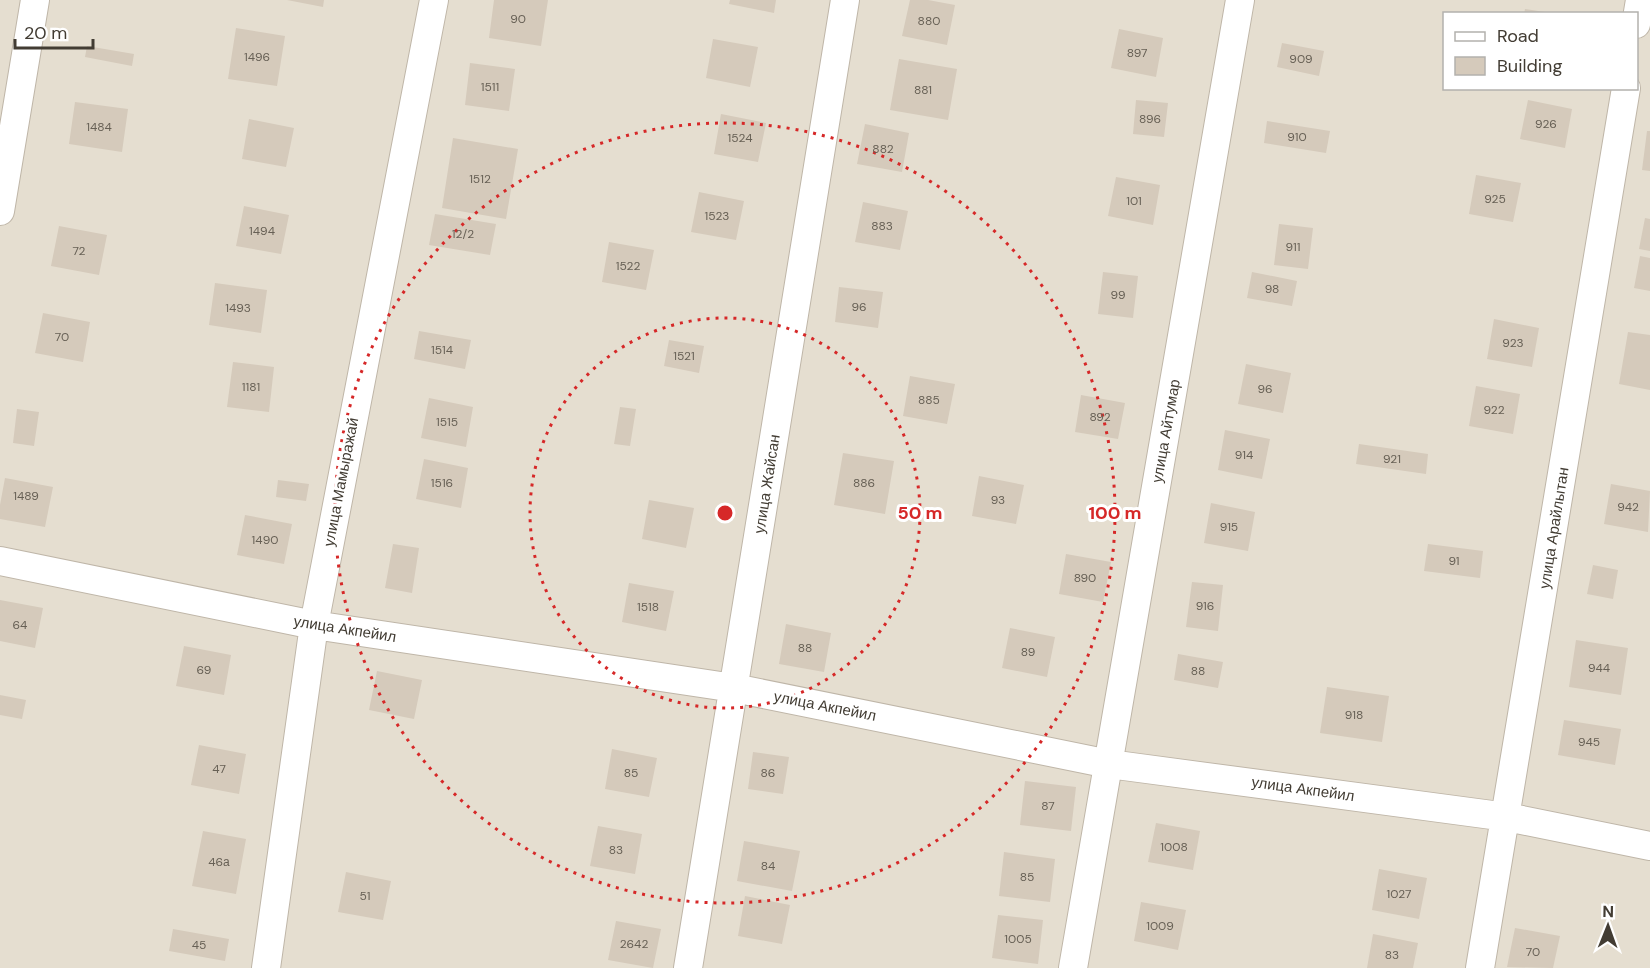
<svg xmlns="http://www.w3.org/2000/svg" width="1650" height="968" font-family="'DM Sans',sans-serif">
	<rect width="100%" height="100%" fill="#f1ece2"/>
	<path fill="#e5ded0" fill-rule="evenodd" d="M0,0h1650v968h-1650zM1444,14h192v74h-192z"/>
	<path fill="#d5cabb" d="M287,0h37l-1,7z
		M494,0h54l-7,46 -52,-8z
		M730,0h46l-2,13 -45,-9z
		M910,0h18l27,5 -8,40 -45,-9z
		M1525,9l20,3v2h-21z
		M236,28l49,8 -8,50 -49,-7z
		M1119,29l44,9 -7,39 -45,-9z
		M713,39l45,8 -8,40 -44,-9z
		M1282,43l42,8 -5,25 -42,-9z
		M87,46l47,8 -2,12 -47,-9z
		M899,59l58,10 -9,51 -58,-10z
		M470,63l45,6 -6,42 -44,-6z
		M1136,100l32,3 -4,34 -31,-3z
		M1528,100l44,9 -7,39 -45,-9z
		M75,102l53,7 -6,43 -53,-8z
		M721,114l45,9 -8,39 -44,-8z
		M249,119l45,9 -8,39 -44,-8z
		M1267,121l63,10 -4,22 -62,-10z
		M865,124l44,9 -7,39 -45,-8z
		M1647,131h3v40l-8,-1z
		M453,138l65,11 -12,70 -64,-11z
		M1476,175l45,8 -8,39 -44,-8z
		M1116,177l44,8 -7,40 -45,-9z
		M699,192l45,9 -8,39 -45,-8z
		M863,202l45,9 -8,39 -45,-8z
		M244,206l45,9 -8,39 -45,-8z
		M435,214l61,10 -6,31 -61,-10z
		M1645,218l5,1v32l-11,-2z
		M1279,224l34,4 -5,41 -34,-4z
		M59,226l48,9 -8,40 -48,-9z
		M609,242l45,8 -8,40 -44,-8z
		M1640,256l10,2v33l-16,-3z
		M1103,272l35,4 -5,42 -35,-4z
		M1252,272l45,9 -5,25 -45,-8z
		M215,283l52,7 -6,43 -52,-8z
		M839,287l44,5 -5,36 -43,-6z
		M43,313l47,9 -7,40 -48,-9z
		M1494,319l45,9 -7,39 -45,-8z
		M419,331l52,9 -6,29 -51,-10z
		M1628,332l22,3v55l-31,-6z
		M669,340l35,6 -5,27 -35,-7z
		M233,362l41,5 -5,45 -42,-5z
		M1246,364l45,9 -8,40 -45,-9z
		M910,376l45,8 -8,40 -44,-8z
		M1476,386l44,8 -7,40 -44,-8z
		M1081,395l44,8 -7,36 -43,-7z
		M429,398l44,9 -7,40 -45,-9z
		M620,407l16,2 -6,37 -16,-2z
		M17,409l22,3 -5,34 -21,-3z
		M1225,430l45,9 -8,40 -44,-9z
		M1359,444l69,10 -2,20 -70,-10z
		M843,453l51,8 -9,53 -51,-9z
		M424,459l44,9 -7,40 -45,-9z
		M979,476l45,9 -8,39 -44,-8z
		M5,478l48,9 -8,40 -45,-8v-14z
		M278,480l31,4 -3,17 -30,-4z
		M1611,484l39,7 -2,41 -44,-8z
		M649,500l45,8 -8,40 -44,-9z
		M1211,503l44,9 -7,39 -44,-8z
		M245,515l47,9 -8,40 -47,-9z
		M393,544l26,4 -7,45 -27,-5z
		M1428,544l55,7 -3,27 -56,-7z
		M1066,554l45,8 -8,40 -44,-8z
		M1593,565l25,5 -5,29 -26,-5z
		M1192,582l31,3 -5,46 -32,-4z
		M629,583l45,8 -8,40 -44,-9z
		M0,600l43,8 -8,40 -35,-7z
		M786,624l45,9 -7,39 -45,-8z
		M1010,628l45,9 -8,40 -45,-9z
		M1576,640l52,8 -7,47 -52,-8z
		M184,646l47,9 -7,40 -48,-9z
		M1178,654l45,8 -5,26 -44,-8z
		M377,671l45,9 -8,39 -45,-9z
		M1327,687l62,9 -7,46 -62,-9z
		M0,695l26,5 -4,19 -22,-4z
		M1564,720l57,9 -6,36 -57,-10z
		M199,745l47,9 -7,40 -48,-9z
		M612,749l45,9 -8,39 -44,-8z
		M753,752l36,5 -6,37 -35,-5z
		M1025,781l51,6 -5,44 -51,-6z
		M1156,823l44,8 -7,39 -45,-8z
		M598,826l44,8 -7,40 -45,-8z
		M203,831l43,8 -10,55 -44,-8z
		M744,841l56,10 -8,40 -55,-10z
		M1004,852l51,7 -5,43 -51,-6z
		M1379,869l48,9 -8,41 -47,-9z
		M346,872l45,9 -8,39 -45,-8z
		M745,896l45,9 -8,39 -44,-8z
		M1141,902l45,8 -8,40 -44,-9z
		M998,915l45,5 -5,44 -46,-6z
		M616,921l45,8 -8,39 -45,-8z
		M1515,928l45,8 -7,32 -46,-1z
		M173,929l56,10 -4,22 -56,-10z
		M1373,934l45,9 -5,25h-46z"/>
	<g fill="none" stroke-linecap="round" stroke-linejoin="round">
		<defs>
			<path id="minor" d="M1636,24l4,-24
				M0,211l35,-211
				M0,561l314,64 420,63 375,76 398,53 143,29
				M266,968l48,-343 120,-625
				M688,968l157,-968
				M1073,968l167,-968
				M1480,968l146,-880"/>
		</defs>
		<use href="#minor" stroke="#bfb6a8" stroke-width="30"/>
		<use href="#minor" stroke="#fff" stroke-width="28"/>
	</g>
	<g fill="none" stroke="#d62828" stroke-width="3" stroke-dasharray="3 6">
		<circle cx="725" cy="513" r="195"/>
		<circle cx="725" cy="513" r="390"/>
	</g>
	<g text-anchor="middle" stroke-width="6" stroke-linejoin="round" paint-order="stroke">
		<g font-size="12" fill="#676055">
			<text x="518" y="23">90</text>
			<text x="929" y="25">880</text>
			<text x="1137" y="57">897</text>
			<text x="257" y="61">1496</text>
			<text x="1301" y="63">909</text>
			<text x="490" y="91">1511</text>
			<text x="923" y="94">881</text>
			<text x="1150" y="123">896</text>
			<text x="1546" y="128">926</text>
			<text x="99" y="131">1484</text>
			<text x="1297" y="141">910</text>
			<text x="740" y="142">1524</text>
			<text x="883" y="153">882</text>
			<text x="480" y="183">1512</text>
			<text x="1495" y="203">925</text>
			<text x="1134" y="205">101</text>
			<text x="717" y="220">1523</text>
			<text x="882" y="230">883</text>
			<text x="262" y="235">1494</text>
			<text x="463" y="238">12/2</text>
			<text x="1293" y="251">911</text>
			<text x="79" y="255">72</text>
			<text x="628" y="270">1522</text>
			<text x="1272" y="293">98</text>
			<text x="1118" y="299">99</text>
			<text x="859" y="311">96</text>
			<text x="238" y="312">1493</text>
			<text x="62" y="341">70</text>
			<text x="1513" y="347">923</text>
			<text x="442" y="354">1514</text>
			<text x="684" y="360">1521</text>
			<text x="251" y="391">1181</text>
			<text x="1265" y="393">96</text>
			<text x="929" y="404">885</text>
			<text x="1494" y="414">922</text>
			<text x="1100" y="421">892</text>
			<text x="447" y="426">1515</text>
			<text x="1244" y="459">914</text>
			<text x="1392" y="463">921</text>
			<text x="442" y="487">1516</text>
			<text x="864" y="487">886</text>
			<text x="26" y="500">1489</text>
			<text x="998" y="504">93</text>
			<text x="1628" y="511">942</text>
			<text x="1229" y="531">915</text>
			<text x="265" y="544">1490</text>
			<text x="1454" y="565">91</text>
			<text x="1085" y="582">890</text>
			<text x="1205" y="610">916</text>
			<text x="648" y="611">1518</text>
			<text x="20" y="629">64</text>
			<text x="805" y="652">88</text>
			<text x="1028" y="656">89</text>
			<text x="1599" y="672">944</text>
			<text x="204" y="674">69</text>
			<text x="1198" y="675">88</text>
			<text x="1354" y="719">918</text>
			<text x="1589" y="746">945</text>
			<text x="219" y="773">47</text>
			<text x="631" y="777">85</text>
			<text x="768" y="777">86</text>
			<text x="1048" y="810">87</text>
			<text x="1174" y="851">1008</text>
			<text x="616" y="854">83</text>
			<text x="219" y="866">46а</text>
			<text x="768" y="870">84</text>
			<text x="1027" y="881">85</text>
			<text x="1399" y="898">1027</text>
			<text x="365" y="900">51</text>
			<text x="1160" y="930">1009</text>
			<text x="1018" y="943">1005</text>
			<text x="634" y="948">2642</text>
			<text x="199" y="949">45</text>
			<text x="1533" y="956">70</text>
			<text x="1392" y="959">83</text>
		</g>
		<g font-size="15" fill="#423c33" stroke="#fff">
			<text transform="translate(1166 431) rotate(-80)" y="5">улица Айтумар</text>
			<text transform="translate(341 482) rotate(-79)" y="5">улица Мамыражай</text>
			<text transform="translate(767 484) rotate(-81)" y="5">улица Жайсан</text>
			<text transform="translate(1554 528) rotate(-81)" y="5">улица Арайлытан</text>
			<text transform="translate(345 629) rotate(9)" y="5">улица Акпейил</text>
			<text transform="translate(825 706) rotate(11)" y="5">улица Акпейил</text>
			<text transform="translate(1303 789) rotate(8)" y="5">улица Акпейил</text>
		</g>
	</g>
	<circle cx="725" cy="513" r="9" fill="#d62828" stroke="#fff" stroke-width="3"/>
	<g font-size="18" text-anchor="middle" font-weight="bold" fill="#d62828" stroke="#fff" stroke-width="6" stroke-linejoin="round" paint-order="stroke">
		<text x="920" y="519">50 m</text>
		<text x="1115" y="519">100 m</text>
	</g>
	<rect x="1443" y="12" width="195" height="78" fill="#ffffff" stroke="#b3b1ad" stroke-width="1.5"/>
	<rect x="1455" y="32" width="30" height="9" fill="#ffffff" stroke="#b3b1ad" stroke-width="1.5"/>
	<text x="1497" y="42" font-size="18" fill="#423c33">Road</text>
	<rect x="1455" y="57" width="30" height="18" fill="#d5cabb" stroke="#b3b1ad" stroke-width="1.5"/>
	<text x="1497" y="72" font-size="18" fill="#423c33">Building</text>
	<g transform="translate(1608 926) rotate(1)" stroke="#ffffff" stroke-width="4.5" paint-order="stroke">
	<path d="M0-4.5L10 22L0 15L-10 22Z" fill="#423c33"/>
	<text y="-9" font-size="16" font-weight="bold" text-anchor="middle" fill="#423c33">N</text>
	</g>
	<path d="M15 39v9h78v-9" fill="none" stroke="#423c33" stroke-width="3"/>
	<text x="24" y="39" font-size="18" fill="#423c33" stroke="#ffffff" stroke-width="4.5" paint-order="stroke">20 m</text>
</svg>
